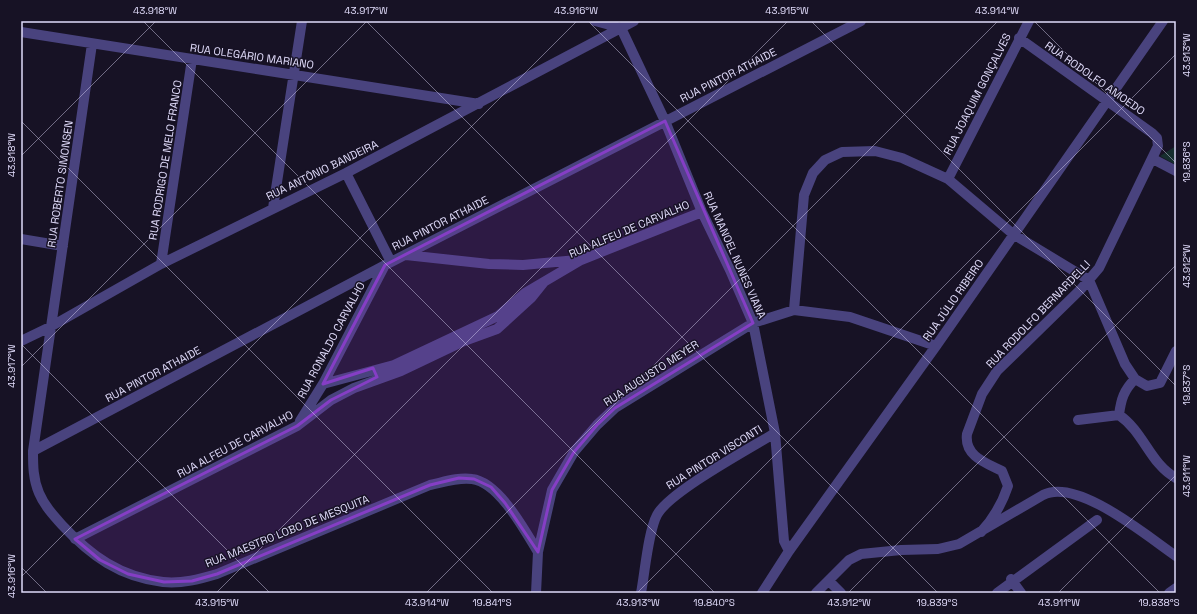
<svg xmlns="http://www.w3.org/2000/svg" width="1197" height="614" font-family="'Space Grotesk',sans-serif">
	<rect width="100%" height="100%" fill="#171225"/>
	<path fill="#162e2e" d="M1176,146v19l-16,-9z"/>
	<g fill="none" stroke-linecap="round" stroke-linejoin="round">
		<path stroke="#49437e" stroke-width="10" d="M595,21l26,7
			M621,28l44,93 37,91 28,58 23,53 22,110 9,108 5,10
			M21,32l458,72
			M92,44l-59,407c0,14 0,28 6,42 5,12 14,22 23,32 29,31 58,52 101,57 19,2 37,-3 54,-8l213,-89c14,-3 28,-8 42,-6 27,3 53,52 66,73
			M1153,159l23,12
			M346,173l45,89
			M948,179l81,-158
			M273,208l29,-187
			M21,239l42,7
			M406,255l83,9 34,1 54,-5
			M161,264l31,-205
			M794,310l10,-115 9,-22 12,-13 17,-8 33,-1 27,7 46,21 65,55 76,46 36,84 10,15 12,7 13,-3 16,-32
			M21,341l29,-14 111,-63 185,-91 288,-152
			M323,384l71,-19 104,-49 27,-23 56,-33 121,-48
			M1119,415c2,-16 5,-25 16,-36
			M1078,420l41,-5c25,17 31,49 57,63
			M300,421l23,-37 62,-119
			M33,451l358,-189 470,-241
			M981,532c13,-14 21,-28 27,-46l-6,-15c-16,-8 -38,-15 -35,-37l15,-40 15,-23 84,-82 18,-21 59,-122 -1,-8 -5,-5 -133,-95
			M75,539l222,-113 34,-26 23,-12 47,-17 63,-30 33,-12 35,-32 12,-15
			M1011,579l10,14
			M829,581l12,12
			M536,593l2,-41 14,-62 22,-38 23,-27 18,-17 138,-85 41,-13 56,7 86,29
			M641,593c4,-21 7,-61 16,-78 12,-23 92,-66 118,-82
			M762,593l27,-42 147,-205 227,-325
			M816,593l33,-33 12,-6 40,-4 37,-1 21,-5 84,-49c34,-18 105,42 133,61
			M997,593l100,-73
			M1169,593l7,-5"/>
	</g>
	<path fill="#853ec5" fill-opacity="0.2" stroke="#853ec5" stroke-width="3" stroke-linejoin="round" d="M665,121l88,202 -138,85 -18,17 -23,27 -22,38 -14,62 -33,-49 -14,-16 -17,-8 -15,-1 -29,7 -213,89 -25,7 -28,1 -36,-8 -28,-14 -25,-21 222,-113 34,-26 46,-23 -4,-9 -50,16 62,-119z"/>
	<path fill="none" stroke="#e0dbfa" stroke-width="1" stroke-opacity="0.45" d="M143,21l572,572M366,21l572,572M588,21l572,572M811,21l365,365M1034,21l142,142M21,121l472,472M21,156l135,-135M21,344l249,249M21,367l346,-346M21,567l26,26M21,577l556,-556M216,593l572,-572M426,593l572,-572M637,593l539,-539M848,593l328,-328M1058,593l118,-118"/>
	<g text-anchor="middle" stroke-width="3" stroke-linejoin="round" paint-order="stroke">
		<g font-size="11" fill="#e0dbfa" stroke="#171225">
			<text transform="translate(252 56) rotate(8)" y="4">RUA OLEGÁRIO MARIANO</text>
			<text transform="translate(728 75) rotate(-27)" y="4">RUA PINTOR ATHAIDE</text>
			<text transform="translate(1095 78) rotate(35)" y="4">RUA RODOLFO AMOEDO</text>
			<text transform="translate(977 94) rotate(-63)" y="4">RUA JOAQUIM GONÇALVES</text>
			<text transform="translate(165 160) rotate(-81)" y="4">RUA RODRIGO DE MELO FRANCO</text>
			<text transform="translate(322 170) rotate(-26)" y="4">RUA ANTÔNIO BANDEIRA</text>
			<text transform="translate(60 184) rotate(-82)" y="4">RUA ROBERTO SIMONSEN</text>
			<text transform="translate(440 223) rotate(-27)" y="4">RUA PINTOR ATHAIDE</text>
			<text transform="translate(629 229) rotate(-23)" y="4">RUA ALFEU DE CARVALHO</text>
			<text transform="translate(735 255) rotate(66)" y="4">RUA MANOEL NUNES VIANA</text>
			<text transform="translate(953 300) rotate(-55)" y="4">RUA JÚLIO RIBEIRO</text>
			<text transform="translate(1038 314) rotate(-46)" y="4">RUA RODOLFO BERNARDELLI</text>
			<text transform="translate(331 340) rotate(-62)" y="4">RUA RONALDO CARVALHO</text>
			<text transform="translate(651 373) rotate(-33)" y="4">RUA AUGUSTO MEYER</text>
			<text transform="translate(153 374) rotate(-28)" y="4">RUA PINTOR ATHAIDE</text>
			<text transform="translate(235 444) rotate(-28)" y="4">RUA ALFEU DE CARVALHO</text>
			<text transform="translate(714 457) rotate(-32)" y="4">RUA PINTOR VISCONTI</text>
			<text transform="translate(287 531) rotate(-22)" y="4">RUA MAESTRO LOBO DE MESQUITA</text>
		</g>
	</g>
	<rect width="1197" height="614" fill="none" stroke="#171225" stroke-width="44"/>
	<rect x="22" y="22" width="1153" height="570" fill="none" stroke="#e0dbfa" stroke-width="1.5"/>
	<g font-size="10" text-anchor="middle" fill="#e0dbfa">
		<text x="155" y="14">43.918°W</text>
		<text x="366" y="14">43.917°W</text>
		<text x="576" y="14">43.916°W</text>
		<text x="787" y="14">43.915°W</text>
		<text x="997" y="14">43.914°W</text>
		<text transform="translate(1186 55) rotate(-90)" y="4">43.913°W</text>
		<text transform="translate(11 155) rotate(-90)" y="4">43.918°W</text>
		<text transform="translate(1186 162) rotate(-90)" y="4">19.836°S</text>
		<text transform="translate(1186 266) rotate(-90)" y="4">43.912°W</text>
		<text transform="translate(11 366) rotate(-90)" y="4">43.917°W</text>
		<text transform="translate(1186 385) rotate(-90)" y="4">19.837°S</text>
		<text transform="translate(1186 476) rotate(-90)" y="4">43.911°W</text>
		<text transform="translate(11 576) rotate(-90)" y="4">43.916°W</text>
		<text x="217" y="606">43.915°W</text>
		<text x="427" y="606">43.914°W</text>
		<text x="492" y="606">19.841°S</text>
		<text x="638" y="606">43.913°W</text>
		<text x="714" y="606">19.840°S</text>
		<text x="849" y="606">43.912°W</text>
		<text x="937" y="606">19.839°S</text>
		<text x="1059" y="606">43.911°W</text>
		<text x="1159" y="606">19.838°S</text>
	</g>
</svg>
